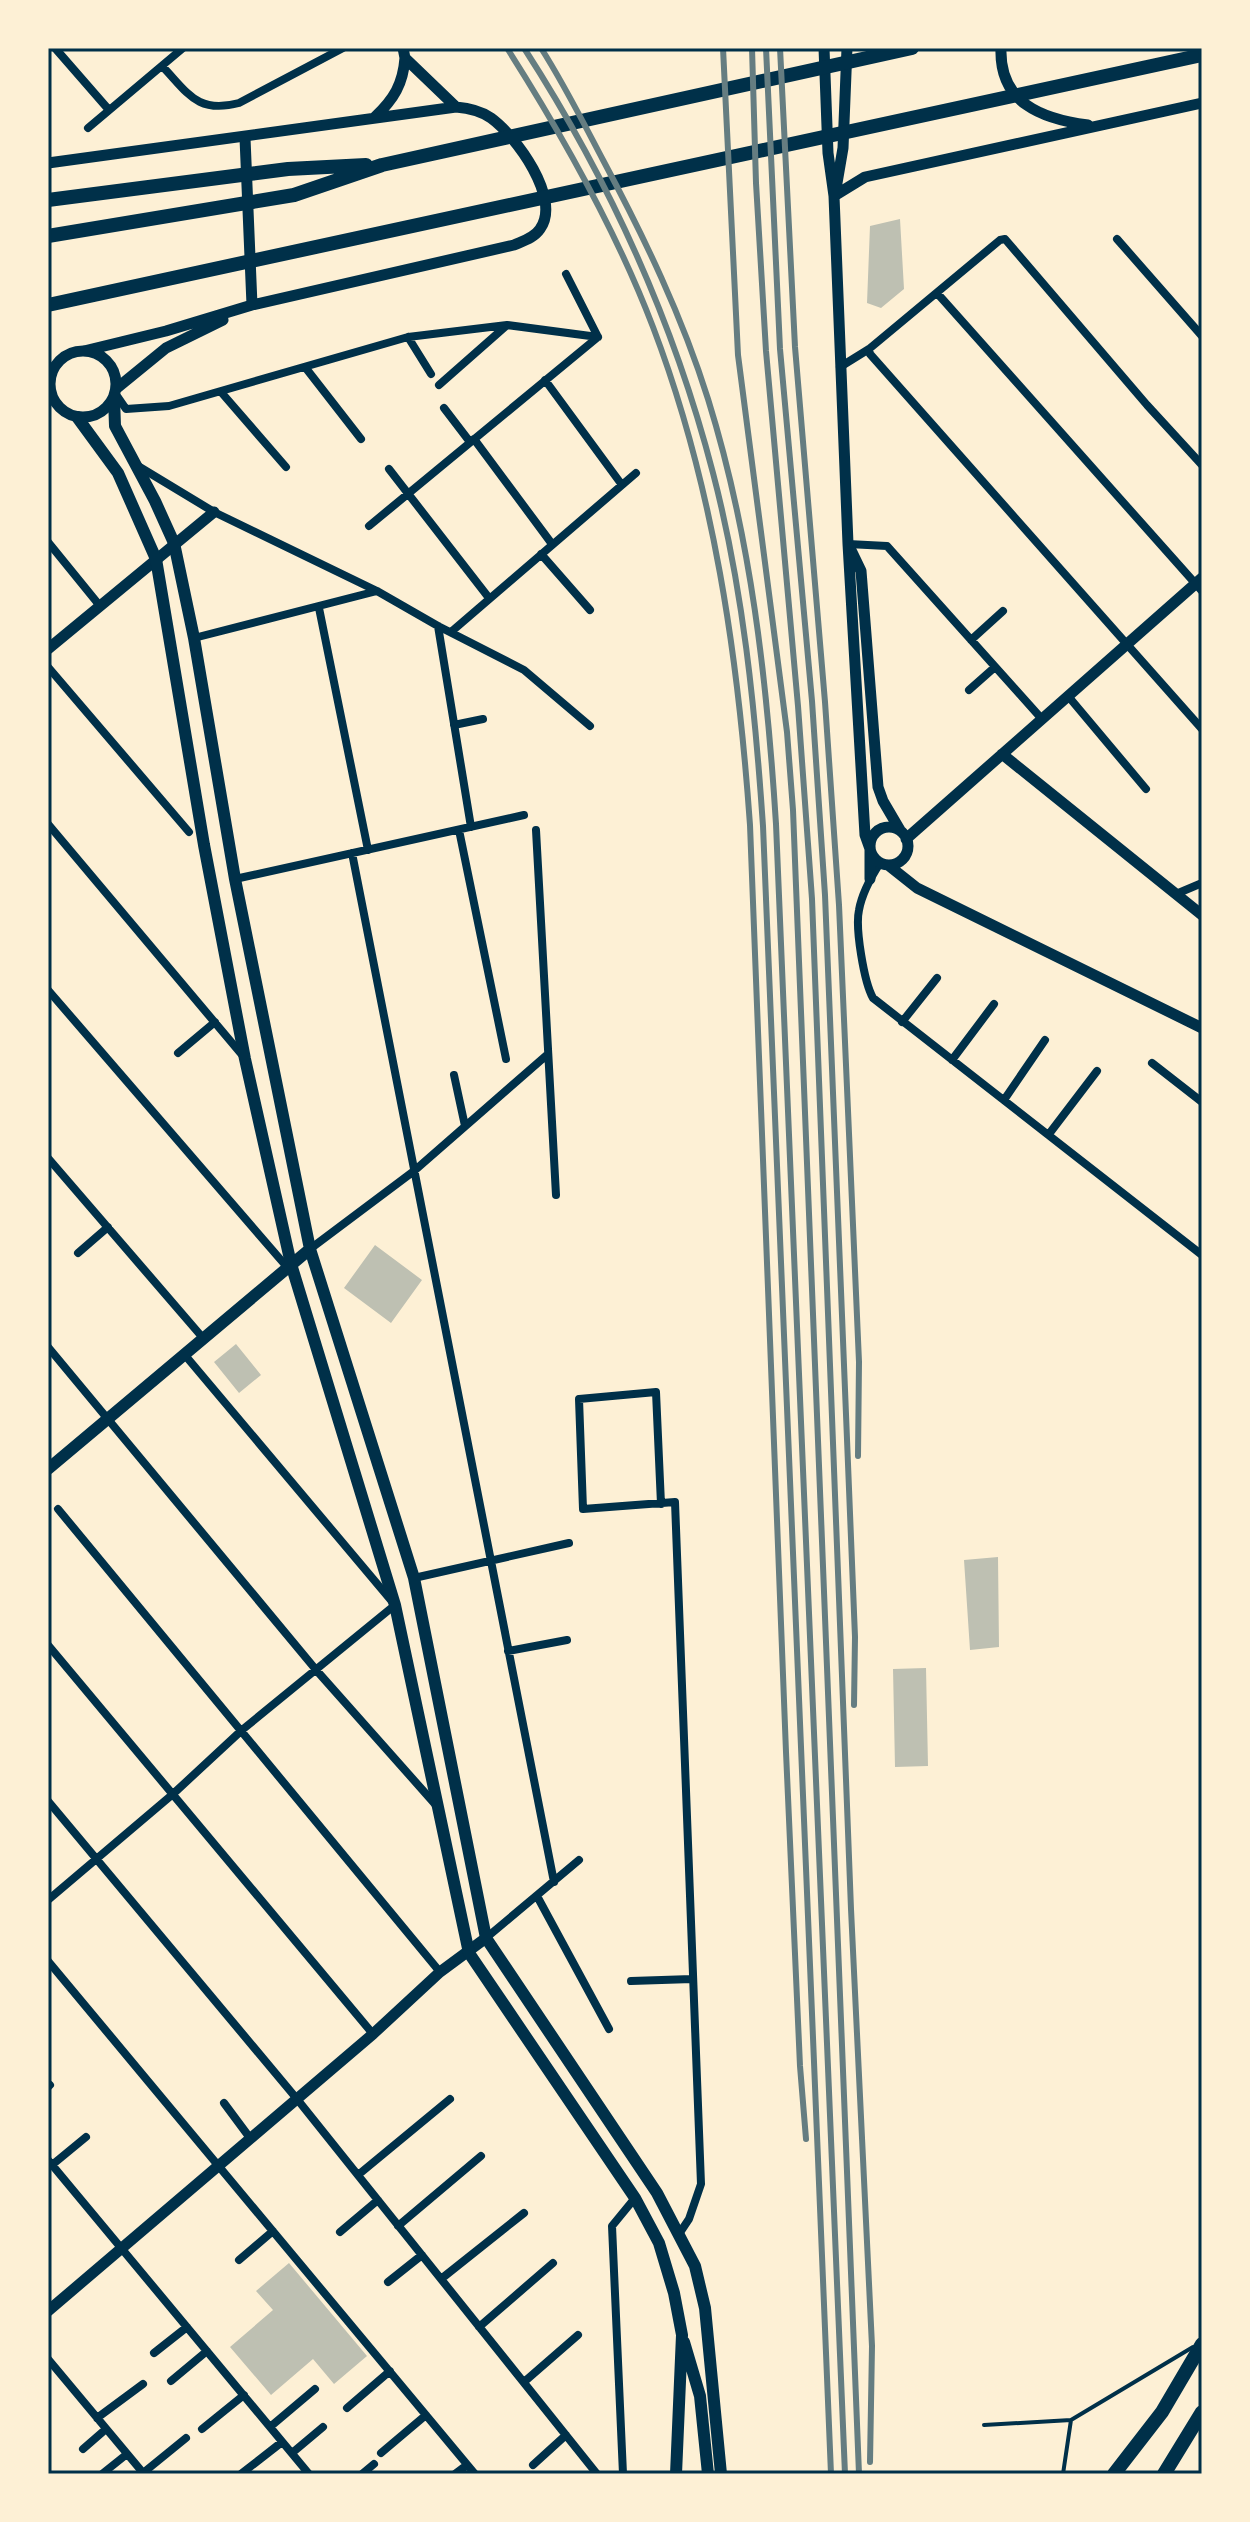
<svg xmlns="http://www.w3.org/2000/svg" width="1250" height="2522" font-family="Commissioner,sans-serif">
	<rect width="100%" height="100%" fill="#fdf0d5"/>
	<path fill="#bec0b2" d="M900,219l4,70 -23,19 -14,-5 3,-77z
		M375,1245l47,35 -31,43 -47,-35z
		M236,1344l25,31 -22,18 -25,-31z
		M998,1557l1,90 -29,3 -6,-90z
		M926,1668l2,98 -33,1 -2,-98z
		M289,2263l78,93 -33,28 -21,-25 -42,36 -41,-48 43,-37 -17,-19z"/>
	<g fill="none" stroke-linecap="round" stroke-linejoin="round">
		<path stroke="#003049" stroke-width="4" d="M984,2425l87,-5 122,-73
			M1063,2474l8,-54"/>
		<path stroke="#003049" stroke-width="8" d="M55,48l54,62
			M162,66c26,27 35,48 77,37l104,-55
			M88,128l95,-80
			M1117,239l85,97
			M566,274l32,63
			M937,293l265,298
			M408,337l23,37
			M869,349l1,5 332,375
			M305,367l56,72
			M840,367l29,-18 131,-109 5,-1 142,166 55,60
			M545,380l77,105
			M439,385l67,-59
			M221,392l65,75
			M115,393l11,16 43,-3 239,-69 99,-12 91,12
			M444,408l26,34
			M474,439l78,105
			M138,466l76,46 163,79 61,35 86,44 66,56
			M389,469l100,129
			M369,526l229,-189
			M48,542l52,64
			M848,544l39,2 154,172
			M541,554l49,56
			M319,608l49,242
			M438,626l33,201
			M451,632l185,-159
			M194,638l183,-47
			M971,640l32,-29
			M48,667l141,165
			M969,690l26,-23
			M1068,696l78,93
			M454,725l29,-6
			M48,824l195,232
			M459,830l47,229
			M536,830l20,365
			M352,853l202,1029
			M880,863c-9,14 -18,30 -21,47 -4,18 5,72 14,88l329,257
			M235,879l289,-64
			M1176,894l26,-11
			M48,990l239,277
			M902,1022l35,-44
			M178,1053l37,-31
			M952,1060l42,-56
			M1152,1063l50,39
			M454,1075l11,51
			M1004,1100l41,-60
			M1049,1134l48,-63
			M48,1158l155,180
			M310,1249l104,-78 134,-117
			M78,1253l30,-26
			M48,1347l269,324 118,133
			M661,1504l-5,-112 -77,7 4,110 92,-7 26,682 -12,35 -10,15
			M58,1509l382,463
			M414,1578l155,-35
			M48,1645l325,389
			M508,1651l59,-11
			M48,1801l249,298 300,375
			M537,1896l72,133
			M48,1900l125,-106 69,-64 153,-125 -211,-251
			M486,1938l93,-78
			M48,1961l427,513
			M631,1981l61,-2
			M48,2087l2,-2
			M224,2103l26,35
			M48,2160l261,314
			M52,2165l34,-28
			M358,2175l92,-76
			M398,2226l83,-70
			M340,2232l38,-32
			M239,2260l34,-29
			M441,2279l83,-66
			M388,2282l34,-27
			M479,2327l74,-64
			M154,2353l33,-26
			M48,2359l96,115
			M171,2381l36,-30
			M524,2382l54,-47
			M347,2408l43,-37
			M97,2418l46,-34
			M270,2427l45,-38
			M202,2429l42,-34
			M83,2449l23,-20
			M292,2453l31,-26
			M381,2453l45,-38
			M533,2465l33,-30
			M143,2473l43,-35
			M102,2474l25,-20
			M241,2474l41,-32
			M362,2474l12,-10
			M455,2474l12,-9
			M623,2474l-11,-248 23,-28"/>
		<path stroke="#003049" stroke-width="11" d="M403,48l2,10 51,49
			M824,48l4,105 6,43 14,348
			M1001,48c-2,55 41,71 87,77
			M375,117c19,-18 28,-33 30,-59
			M245,138l7,167
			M48,163l408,-56c12,1 25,4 35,11 25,18 71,81 49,111 -6,9 -17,12 -26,16l-262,60 -86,26 -82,20
			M837,183l6,-35 4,-100
			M834,196l31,-19 337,-74
			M50 384a33 33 0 1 1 66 0a33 33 0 1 1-66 0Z
			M117,388l49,-40 57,-28
			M48,649l166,-137
			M1002,754l200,161
			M870 846a19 19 0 1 1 38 0a19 19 0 1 1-38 0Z
			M906,839l296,-261
			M888,865l29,23 285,140
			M870,879v-30l-5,-14 -17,-291 13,27 17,216 5,14 17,29
			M48,2311l325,-277 67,-62 46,-34"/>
		<path stroke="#003049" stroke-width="12" d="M114,398l1,28 40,75 19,42 20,95 41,241 75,370 104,329 72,360 171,255 38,73 10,42 16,166
			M77,417l41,56 38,86 48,286 41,214 46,205 104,341 74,348 166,245 24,45 15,50 8,42 -6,139
			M48,1469l262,-220
			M684,2342l16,54 8,78"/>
		<path stroke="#003049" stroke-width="14" d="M1114,2474l48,-62 40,-68
			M1164,2474l38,-62"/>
		<path stroke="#003049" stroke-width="14" d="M48,200l240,-31 78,-4
			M48,236l246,-41 88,-30 530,-117
			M48,305l1154,-250"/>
		<path stroke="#657d81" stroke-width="6" d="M507,48c56,88 109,182 146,279 61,160 85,329 97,498l36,927 14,314 6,73
			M524,48c84,130 150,275 189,425 30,115 42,235 50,353l68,1648
			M541,48c23,36 42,74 62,112 41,77 79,156 105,239 43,138 59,282 68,425l69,1650
			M723,48l15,307 49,377 6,78 66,1664
			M752,48l4,135 10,168 32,355 14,193 39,1010 21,437 -2,116
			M766,48l14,301 32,352 13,194 30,742 -1,68
			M780,48l15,299 30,355 14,203 20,457 -1,94"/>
	</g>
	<rect width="1250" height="2522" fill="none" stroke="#fdf0d5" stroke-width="100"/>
	<rect x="50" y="50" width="1150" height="2422" fill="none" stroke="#003049" stroke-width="3"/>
</svg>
